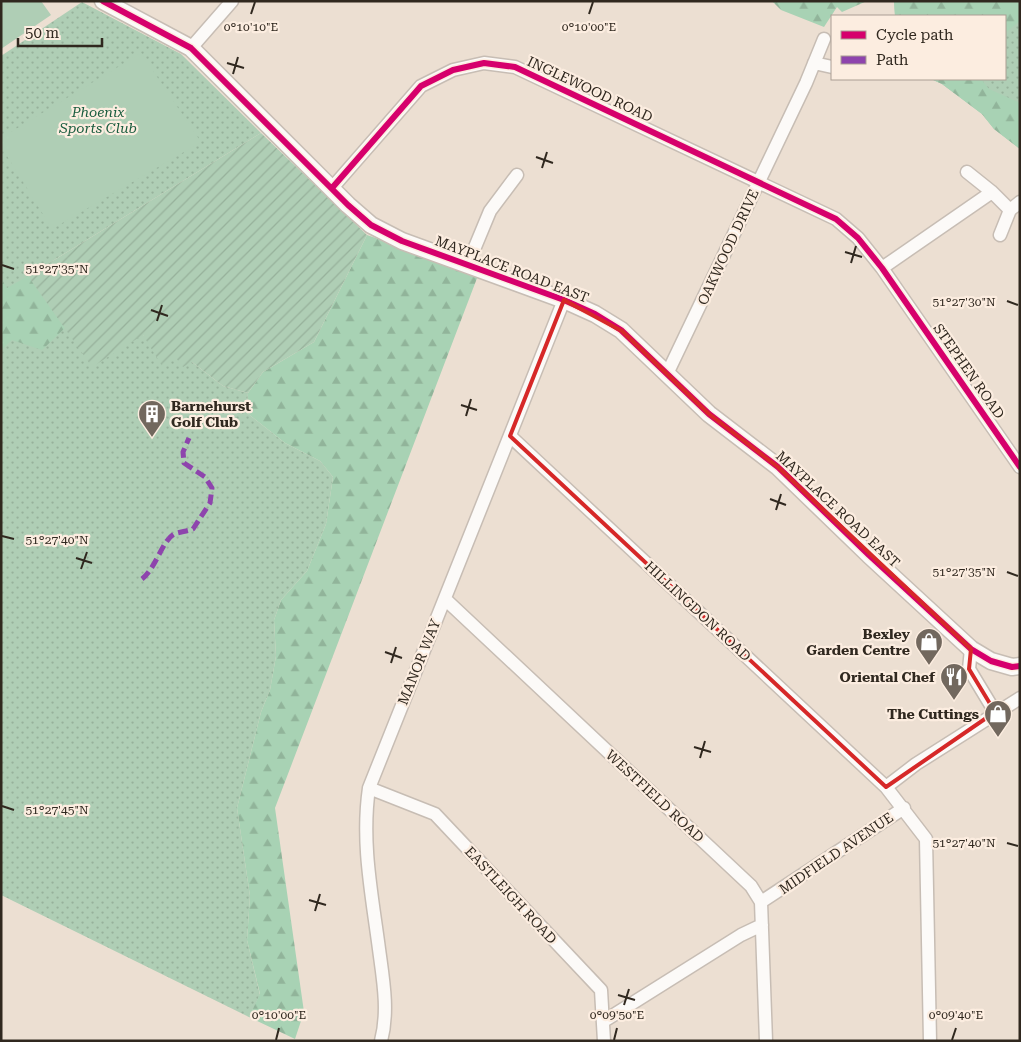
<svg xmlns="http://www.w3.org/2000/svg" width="1021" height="1042" font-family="'Roboto Serif',serif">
	<defs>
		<pattern id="grass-dots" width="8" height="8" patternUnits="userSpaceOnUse" patternTransform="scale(1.25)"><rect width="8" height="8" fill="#afceb5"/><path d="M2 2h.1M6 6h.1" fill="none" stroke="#97b19b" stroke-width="1.8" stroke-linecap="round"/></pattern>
		<pattern id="forest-firs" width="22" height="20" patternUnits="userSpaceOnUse" patternTransform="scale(1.25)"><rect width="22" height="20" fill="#a8d2b4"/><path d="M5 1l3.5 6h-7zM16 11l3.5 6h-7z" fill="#91b49a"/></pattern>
		<pattern id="garden-furrows" width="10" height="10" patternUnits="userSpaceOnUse" patternTransform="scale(1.25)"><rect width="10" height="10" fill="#afceb5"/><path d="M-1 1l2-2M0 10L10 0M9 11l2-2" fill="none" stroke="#97b19b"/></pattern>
	</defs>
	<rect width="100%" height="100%" fill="#ecdfd2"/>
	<path fill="url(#grass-dots)" d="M894,1h126v148l-26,-20 -12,-15 -40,-30 -11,-5h74v-63h-110z
		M82,2l99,52 80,79 -233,143 115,59 33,23 16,4 31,24 25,7 -1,20 38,30 35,18 13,16 -7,47 -19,47 -26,29 -7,20 2,36 -6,34 -9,22 -24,96 13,88 -3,44 13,55 -11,22 -248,-122v-839z"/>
	<path fill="url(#forest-firs)" d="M772,1h95l-25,11 -5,-5 -13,20 -43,-17z
		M894,1h126v20l-15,12v-17h-110z
		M931,79h50l8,10 31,14v46l-26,-20 -12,-15 -40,-30z
		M367,235l112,38 -204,535 29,204 -9,27 -46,-22 11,-23 -13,-54 3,-44 -13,-88 24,-96 9,-22 6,-34 -2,-36 7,-20 26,-29 19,-47 7,-47 -13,-16 -35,-18 -38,-30 1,-20 15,-21 51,-30z
		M28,276l37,52 -23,22 -30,-10 -11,10v-71l6,9z"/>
	<path fill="url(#garden-furrows)" d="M261,133l106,102 -53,107 -51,30 -15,21 -25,-7 -31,-24 -9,5 -7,-9 -14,8 -19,-31 -51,32 -64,-91z"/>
	<path fill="#afceb5" d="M1,1h40l10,14 -50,34z
		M141,53l60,89 -149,87 -51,-83v-8z"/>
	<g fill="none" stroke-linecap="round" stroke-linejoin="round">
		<defs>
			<path id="minor" d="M191,48l41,-47
				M814,63l18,4
				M967,172l25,20 18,18 -10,25
				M332,188l89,-102 32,-16 31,-7 31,4 321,152 22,19 24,30 138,199
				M1010,210l10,-8
				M468,264l22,-53 27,-36
				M882,268l110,-76
				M667,374l139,-291 18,-44
				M510,436l376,351 40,52 4,202
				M445,599l306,287 10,16 5,139
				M971,649l-2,20 26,43
				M886,787l30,-23 104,-66
				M369,788l66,26 166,176 3,51
				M761,902l143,-94
				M604,1021l137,-86 21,-10
				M381,1041c8,-30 2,-62 -2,-92 -7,-54 -18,-106 -10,-161l195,-488"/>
			<path id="tertiary" d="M103,1l88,47 157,157 23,20 31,16 162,59 31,14 26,16 88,84 69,53 91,88 102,94 20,12 21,6 8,-1"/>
		</defs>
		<use href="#minor" stroke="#c7bdb4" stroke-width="15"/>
		<use href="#tertiary" stroke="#c7bdb4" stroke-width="19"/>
		<use href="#minor" stroke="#fcfaf8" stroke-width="12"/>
		<use href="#tertiary" stroke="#fcfaf8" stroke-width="16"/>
		<path stroke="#8e44ad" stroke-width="5" stroke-dasharray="10 5" stroke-linecap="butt" d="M142,579c14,-11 20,-38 32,-45 5,-2 14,-3 19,-5l17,-26 2,-15 -7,-11 -21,-14 -1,-11 6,-14"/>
		<defs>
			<path id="cycleway" d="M103,1l88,47 157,157 23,20 31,16 162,59 31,14 26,16 88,84 69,53 91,88 102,94 20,12 21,6 8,-1
				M332,188l89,-102 32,-16 31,-7 31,4 321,152 22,19 24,30 138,199"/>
		</defs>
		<use href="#cycleway" stroke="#fcede0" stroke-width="9"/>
		<use href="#cycleway" stroke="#d6006c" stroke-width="6"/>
	</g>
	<path fill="none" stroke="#d62828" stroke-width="4" stroke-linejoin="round" d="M564,300l58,31 87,83 69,53 193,182 -2,20 26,43 -109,75 -376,-351z"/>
	<path fill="none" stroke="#30281f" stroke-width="2" d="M251,14l4,-12M589,14l4,-12M227,63l17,5M233,74l5,-17M536,157l17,6M542,168l5,-16M845,252l17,5M851,263l5,-17M2,265l12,4M1007,301l11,4M151,310l17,6M157,321l5,-16M461,405l16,5M466,416l5,-17M770,499l16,6M776,510l5,-16M2,536l12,3M76,558l16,5M81,569l6,-17M1007,572l11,4M385,652l17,6M391,663l5,-16M694,747l17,5M700,758l5,-17M2,806l12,4M1007,843l11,3M309,900l17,5M315,911l5,-17M618,995l17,5M624,1005l5,-16M276,1040l3,-12M614,1040l3,-12M952,1040l4,-12"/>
	<defs>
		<symbol id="building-pin" viewBox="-11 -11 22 30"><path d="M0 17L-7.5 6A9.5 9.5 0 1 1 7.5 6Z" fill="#72685e" stroke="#fcede0"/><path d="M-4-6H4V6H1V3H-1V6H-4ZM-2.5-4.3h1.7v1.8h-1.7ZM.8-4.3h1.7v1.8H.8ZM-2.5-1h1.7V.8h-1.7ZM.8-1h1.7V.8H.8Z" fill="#fff"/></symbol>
		<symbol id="shop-pin" viewBox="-11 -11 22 30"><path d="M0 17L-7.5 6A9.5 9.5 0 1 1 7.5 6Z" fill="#72685e" stroke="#fcede0"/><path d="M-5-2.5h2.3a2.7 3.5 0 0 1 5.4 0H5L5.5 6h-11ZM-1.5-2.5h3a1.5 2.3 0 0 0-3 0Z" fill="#fff"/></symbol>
		<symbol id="restaurant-pin" viewBox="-11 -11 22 30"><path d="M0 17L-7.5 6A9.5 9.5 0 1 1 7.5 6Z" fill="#72685e" stroke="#fcede0"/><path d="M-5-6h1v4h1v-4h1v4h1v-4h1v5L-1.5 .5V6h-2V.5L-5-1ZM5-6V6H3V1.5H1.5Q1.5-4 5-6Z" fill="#fff"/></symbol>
	</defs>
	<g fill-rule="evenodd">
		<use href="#building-pin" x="136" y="398" width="32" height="43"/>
		<use href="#shop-pin" x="913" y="626" width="32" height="43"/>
		<use href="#restaurant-pin" x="938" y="661" width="32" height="43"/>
		<use href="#shop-pin" x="982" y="698" width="32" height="43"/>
	</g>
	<g text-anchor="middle" stroke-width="4.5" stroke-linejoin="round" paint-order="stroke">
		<g font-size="14" fill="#30281f" stroke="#fcede0">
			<text transform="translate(590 89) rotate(25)" y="5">INGLEWOOD ROAD</text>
			<text transform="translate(728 247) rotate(-65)" y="5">OAKWOOD DRIVE</text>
			<text transform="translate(512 269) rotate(21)" y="5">MAYPLACE ROAD EAST</text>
			<text transform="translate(969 371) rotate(55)" y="5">STEPHEN ROAD</text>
			<text transform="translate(838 509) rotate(43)" y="5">MAYPLACE ROAD EAST</text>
			<text transform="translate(698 611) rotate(43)" y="5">HILLINGDON ROAD</text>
			<text transform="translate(419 662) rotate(-68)" y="5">MANOR WAY</text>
			<text transform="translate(655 796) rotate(43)" y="5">WESTFIELD ROAD</text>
			<text transform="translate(836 853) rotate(-34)" y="5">MIDFIELD AVENUE</text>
			<text transform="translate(511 895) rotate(47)" y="5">EASTLEIGH ROAD</text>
		</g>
		<g font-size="14" font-style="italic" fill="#195c3e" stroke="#fcede0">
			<text x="98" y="117">Phoenix<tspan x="98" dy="16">Sports Club</tspan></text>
		</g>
		<g font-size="14" font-weight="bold" fill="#30281f" stroke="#fcede0" text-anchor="end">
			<text x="171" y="411" text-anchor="start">Barnehurst<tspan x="171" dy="16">Golf Club</tspan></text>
			<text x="910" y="639">Bexley<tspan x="910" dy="16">Garden Centre</tspan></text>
			<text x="935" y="682">Oriental Chef</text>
			<text x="979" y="719">The Cuttings</text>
		</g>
	</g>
	<g font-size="12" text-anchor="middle" fill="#30281f" stroke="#fcede0" stroke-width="4.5" stroke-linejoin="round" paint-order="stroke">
		<text x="251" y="31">0°10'10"E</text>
		<text x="589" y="31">0°10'00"E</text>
		<text x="57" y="273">51°27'35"N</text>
		<text x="964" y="306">51°27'30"N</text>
		<text x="57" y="544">51°27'40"N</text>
		<text x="964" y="576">51°27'35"N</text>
		<text x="57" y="814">51°27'45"N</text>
		<text x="964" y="847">51°27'40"N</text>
		<text x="279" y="1019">0°10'00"E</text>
		<text x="617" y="1019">0°09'50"E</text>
		<text x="956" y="1019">0°09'40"E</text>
	</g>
	<rect width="1021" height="1042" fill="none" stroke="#30281f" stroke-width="5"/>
	<rect x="831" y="15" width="175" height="65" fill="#fcede0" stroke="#aa9e93"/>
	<rect x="841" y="31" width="25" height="8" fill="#d6006c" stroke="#aa9e93"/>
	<text x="876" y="40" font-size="15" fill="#30281f">Cycle path</text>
	<rect x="841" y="56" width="25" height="8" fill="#8e44ad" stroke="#aa9e93"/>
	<text x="876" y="65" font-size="15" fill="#30281f">Path</text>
	<path d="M18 38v8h84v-8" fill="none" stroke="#30281f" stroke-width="2.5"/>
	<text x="25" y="38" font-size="15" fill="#30281f" stroke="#fcede0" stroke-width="4" paint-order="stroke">50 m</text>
</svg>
